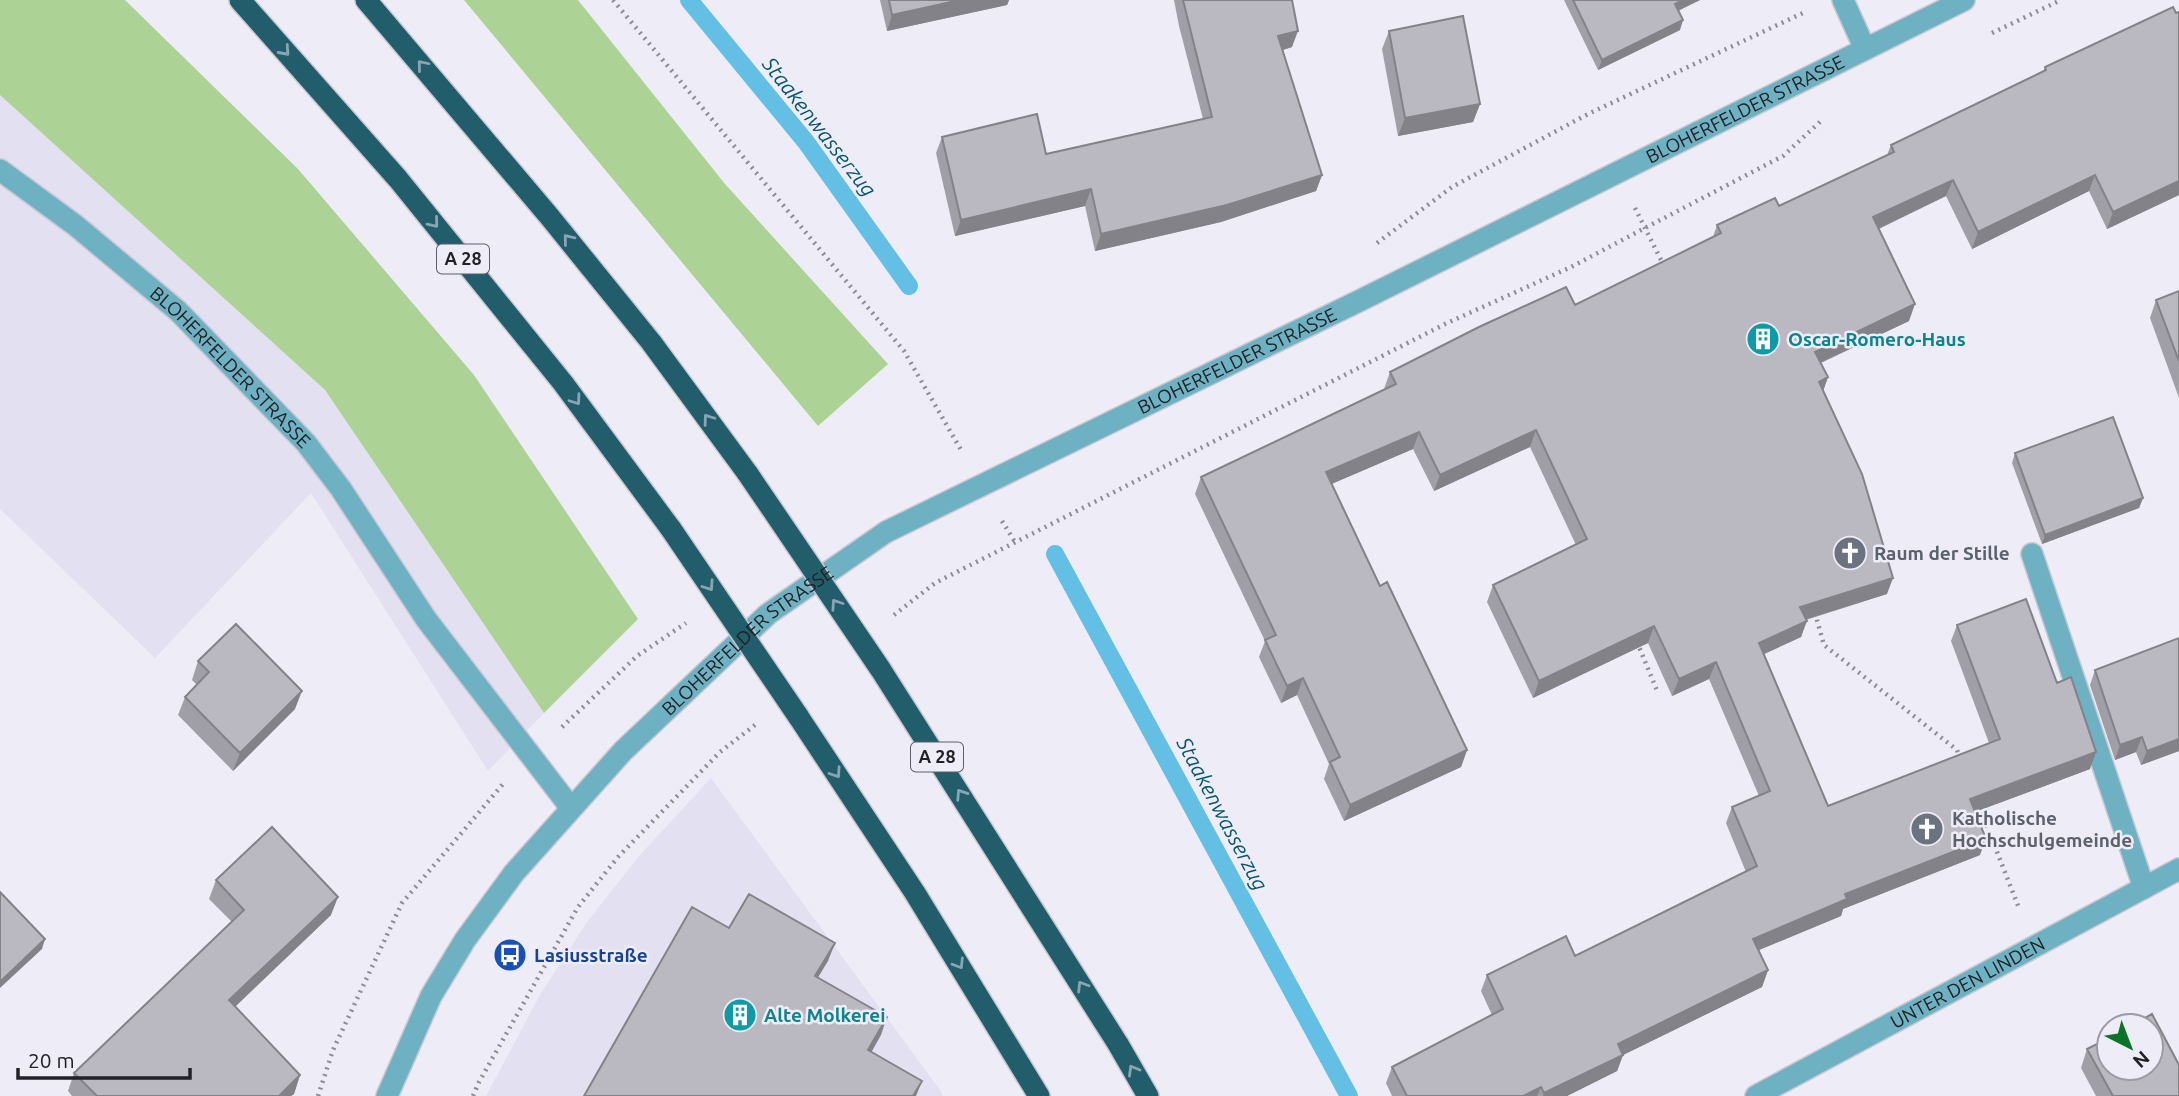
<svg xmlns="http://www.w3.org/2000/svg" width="2179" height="1096" font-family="Ubuntu,sans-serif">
	<rect width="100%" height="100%" fill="#eeedf7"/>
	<path fill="#e2e0f1" d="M0,95l325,295 219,323 -56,58 -177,-278 -156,165 -155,-149z
		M711,778l229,312 3,6h-457l55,-103 46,-71 52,-66z"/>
	<path fill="#acd395" d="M0,0h125l173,169 176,206 164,244 -94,94 -219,-323 -325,-295z
		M464,0h114l147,184 163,180 -70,62z"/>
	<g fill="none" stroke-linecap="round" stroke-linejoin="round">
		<path stroke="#63bfe4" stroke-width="18" d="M689,0l117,142 103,144
			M1055,554l294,542"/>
		<defs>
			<g id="service">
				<path d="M1843,0l22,49"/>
				<path id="s1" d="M0,170l75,55 103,86 128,132 35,46 85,130 145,189"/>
				<path d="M2032,554l112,334"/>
			</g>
			<g id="minor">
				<path id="s2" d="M1756,1096l423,-227"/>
			</g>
			<g id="tertiary">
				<path id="s3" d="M387,1096l44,-100 34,-56 49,-67 109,-122 145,-137 118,-82 477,-233 601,-299"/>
			</g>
			<path id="motorway" d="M240,0l158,179 165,204 108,146
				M366,0l183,216 102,126 97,132
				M798,716l117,177 124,203
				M1118,1044l30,52"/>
		</defs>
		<use href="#service" stroke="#c9c8d1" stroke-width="24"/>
		<use href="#minor" stroke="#c9c8d1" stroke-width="24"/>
		<use href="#tertiary" stroke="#c9c8d1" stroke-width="24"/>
		<use href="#motorway" stroke="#c9c8d1" stroke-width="24"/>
		<path stroke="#8e8d94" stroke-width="4.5" stroke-dasharray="2 5" stroke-linecap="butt" d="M613,0l291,351 57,99
			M1992,33l69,-33
			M1635,208l29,58
			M1377,243l75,-56 136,-73 217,-102
			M1002,521l13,21
			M1815,613l9,32 133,105 3,8
			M894,615l41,-32 510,-259 126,-57 74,-39 138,-72 40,-37
			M1637,642l21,51
			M562,727l75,-71 49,-33
			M1979,806l40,102
			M318,1096l15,-46 69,-147 101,-119
			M473,1096l6,-14 99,-175 40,-50 102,-105 35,-27"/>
		<use href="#service" stroke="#6eb1c3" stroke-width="21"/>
		<use href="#minor" stroke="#6eb1c3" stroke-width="21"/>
		<use href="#tertiary" stroke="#6eb1c3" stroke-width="21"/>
		<use href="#motorway" stroke="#215d6b" stroke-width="21"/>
		<defs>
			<path id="motorway-bridge" d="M748,474l133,196 237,374
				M671,529l127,187"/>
		</defs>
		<use href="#motorway-bridge" stroke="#c9c8d1" stroke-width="24" stroke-linecap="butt"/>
		<use href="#motorway-bridge" stroke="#215d6b" stroke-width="21"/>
	</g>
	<path fill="#a09fa7" d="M880,0h129l-2,5 -120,26z
		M1174,0h118v47l-9,3 39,125 -6,16 -95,31 -126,29 -10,-45 -130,30 -19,-83 6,-16 104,17 157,-35 -24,-93z
		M1564,0h136l-22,10 2,20 -82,40z
		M1389,31l91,73 -7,18 -75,14 -16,-87z
		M2045,67l134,128 -72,34 -18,-38 -117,58 -26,-53 -67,33 30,92 -88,42 7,14 -5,14 64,203 -81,26 -5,17 -37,17 64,152 161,-63 -38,-102 6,-16 100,58 33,86 -115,43 5,43 -137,54 -2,7 -82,34 9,20 -6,17 -139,68 -6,16 -50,25h-175l-6,-13 6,-16 100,-52 -11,-24 6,-16 88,-19 171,-84 -20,-49 6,-16 27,-11 -50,-117 -37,17 -24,-53 -115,55 -46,-96 6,-17 83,-40 -46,-98 -96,44 -21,-42 -82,35 49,102 87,164 -6,17 -117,54 -20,-42 5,-15 -32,-69 -16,8 -22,-46 6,-16 -70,-147 6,-17 183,-88 6,-17 185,-67 138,-68 4,-12 62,-19 108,-51 4,-10 152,-73z
		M2179,291v107l-29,-80 6,-18z
		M2015,453l128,45 -4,10 -97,36 -30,-81z
		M198,661l97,48 -62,62 -55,-56 7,-18 12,-12 -5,-5z
		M2095,670l84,81 -38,14 -5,-13 -21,8 -25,-75z
		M216,880l115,35 -96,92 65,68 -6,19 -3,2h-219l-4,-5 6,-18 158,-151 -23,-23z
		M2087,1049l92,47h-83l-15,-28z"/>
	<path fill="#828288" d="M960,0h49l-2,5 -120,26 5,-16z
		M1683,0h17l-28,14 3,-10z
		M1683,20l-3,10 -82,40 4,-10z
		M1298,31l-6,16 -19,6 5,-17z
		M1480,104l-7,18 -75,14 7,-18z
		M1322,175l-6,16 -95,31 -126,29 6,-17z
		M2095,175l-6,16 -117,58 6,-17z
		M1953,180l-7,16 -79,38 6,-17z
		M2179,181v14l-72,34 6,-17z
		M1091,189l-6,17 -130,30 6,-16z
		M1915,304l-6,17 -100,47 6,-16z
		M1828,377l-6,17 -3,-12z
		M1536,430l-6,17 -96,44 6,-16z
		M1419,432l-6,17 -93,40 6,-17z
		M2143,498l-4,10 -97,36 3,-9z
		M1893,578l-6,16 -93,29 6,-16z
		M1807,621l-6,16 -48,22 6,-16z
		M1654,626l-6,17 -115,55 6,-17z
		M1716,662l-7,17 -37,17 7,-17z
		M1303,678l-6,17 -16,8 6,-17z
		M302,691l-7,18 -62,62 7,-18z
		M2142,737l-6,15 -21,8 5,-15z
		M2179,739v12l-38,14 6,-14z
		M1467,750l-6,17 -117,54 6,-16z
		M2096,752l-6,17 -126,47 6,-17z
		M1986,839l-6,16 -137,54 -2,7 -94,39 6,-16 92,-45z
		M338,897l-7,18 -109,104 7,-19z
		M45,939l-3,10 -42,39v-6z
		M835,943l-7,18 -20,33 7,-18z
		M1768,970l-6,17 -139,68 -6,16 -50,25h-24l1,-3 74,-49z
		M887,1017l-6,18 -19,34 6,-19z
		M300,1075l-6,19 -3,2h-12z
		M922,1081l-6,15h-3z
		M1541,1087l-4,9h-14z"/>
	<path fill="#bab9c2" stroke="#828288" stroke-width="2" d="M889,0h71l-68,15z
		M1183,0h109l6,31 -20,5 44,139 -95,30 -126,29 -10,-45 -130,31 -19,-83 95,-23 9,40 166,-37z
		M1573,0h110l-8,4 8,16 -81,40z
		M2173,7l3,6 3,-1v169l-66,31 -18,-37 -117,57 -25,-52 -80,37 42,87 -100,48 13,25 -9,5 43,92 31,104 -93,29 7,14 -48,22 69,163 172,-67 -43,-114 69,-26 31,84 14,-6 25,75 -126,47 16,40 -141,55 2,5 -94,40 15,31 -150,74 5,11 -79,38 -3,-6 -18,9h-116l-15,-29 111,-58 -16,-34 79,-39 9,20 182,-90 -25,-59 38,-16 -54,-129 -37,17 -25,-53 -115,55 -46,-96 94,-46 -51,-109 -96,45 -21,-43 -93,40 54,114 7,-4 80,168 -117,55 -20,-43 10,-5 -37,-79 -16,8 -22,-46 11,-5 -75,-158 195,-93 -6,-12 89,-45 87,-40 9,18 146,-72 -4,-8 58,-27 4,8 115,-54 -3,-7 155,-75 -1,-3z
		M1463,16l17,88 -75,14 -16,-87z
		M2179,291v70l-23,-61z
		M2113,417l30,81 -98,37 -30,-82z
		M236,624l66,67 -62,62 -55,-56 24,-25 -11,-11z
		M2179,638v101l-32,12 -5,-14 -22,8 -25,-75z
		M272,827l66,70 -109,103 71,75 -21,21h-182l-23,-23 170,-163 -28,-30z
		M0,892l45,47 -45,43z
		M749,894l86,49 -20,33 72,41 -19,33 54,31 -9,15h-329l108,-189 37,21z
		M2152,1014l27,51v31h-66l-26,-47 22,-11v30h42v-42h-20z"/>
	<defs><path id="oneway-chevron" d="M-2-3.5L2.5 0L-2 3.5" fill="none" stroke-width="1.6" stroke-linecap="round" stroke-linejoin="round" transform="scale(1.75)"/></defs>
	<g stroke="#88a5b1">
		<use href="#oneway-chevron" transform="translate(285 51) rotate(48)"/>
		<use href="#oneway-chevron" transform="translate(422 65) rotate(-130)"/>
		<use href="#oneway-chevron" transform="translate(434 223) rotate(51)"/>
		<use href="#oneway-chevron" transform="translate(568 239) rotate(-129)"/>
		<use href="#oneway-chevron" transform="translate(576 400) rotate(54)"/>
		<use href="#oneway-chevron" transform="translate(708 419) rotate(-126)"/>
		<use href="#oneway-chevron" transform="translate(709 586) rotate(56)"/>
		<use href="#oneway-chevron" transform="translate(836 604) rotate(-124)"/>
		<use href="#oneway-chevron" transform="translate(836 773) rotate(56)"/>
		<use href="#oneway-chevron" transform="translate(961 794) rotate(-123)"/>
		<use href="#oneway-chevron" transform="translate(959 964) rotate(58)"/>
		<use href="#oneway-chevron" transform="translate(1082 986) rotate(-122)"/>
		<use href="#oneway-chevron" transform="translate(1133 1070) rotate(-120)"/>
	</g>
	<defs>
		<symbol id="building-disc" viewBox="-11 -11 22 22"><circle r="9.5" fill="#0f9aa8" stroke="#eeedf7"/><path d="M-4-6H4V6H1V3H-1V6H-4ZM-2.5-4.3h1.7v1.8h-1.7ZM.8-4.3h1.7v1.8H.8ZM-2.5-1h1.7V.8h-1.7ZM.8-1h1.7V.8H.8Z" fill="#fff"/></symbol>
		<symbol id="church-disc" viewBox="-11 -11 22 22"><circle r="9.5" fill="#6b7280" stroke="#eeedf7"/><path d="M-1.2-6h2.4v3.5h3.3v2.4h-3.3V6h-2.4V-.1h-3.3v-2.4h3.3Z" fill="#fff"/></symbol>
		<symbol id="bus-disc" viewBox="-11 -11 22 22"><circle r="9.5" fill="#1a4fb4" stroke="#eeedf7"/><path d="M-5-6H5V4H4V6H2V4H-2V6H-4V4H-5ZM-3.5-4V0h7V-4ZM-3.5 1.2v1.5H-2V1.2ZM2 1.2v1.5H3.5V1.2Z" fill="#fff"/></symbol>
	</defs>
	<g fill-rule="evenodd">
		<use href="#building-disc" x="1744" y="320" width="38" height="38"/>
		<use href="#church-disc" x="1831" y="534" width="38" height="38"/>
		<use href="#church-disc" x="1908" y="810" width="38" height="38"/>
		<use href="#bus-disc" x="491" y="936" width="38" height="38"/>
		<use href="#building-disc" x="721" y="996" width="38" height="38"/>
	</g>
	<g text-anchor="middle" stroke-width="5" stroke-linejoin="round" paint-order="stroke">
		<g fill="#eeedf7" stroke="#5f5e64" stroke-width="2">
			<rect x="437" y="244.5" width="52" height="29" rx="5"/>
			<rect x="911" y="742.5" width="52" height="29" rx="5"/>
		</g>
		<g font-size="18" font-weight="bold" fill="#222125">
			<text x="463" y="265">A 28</text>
			<text x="937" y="763">A 28</text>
		</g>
		<g font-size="19" fill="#222125" stroke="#eeedf7">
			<text dy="7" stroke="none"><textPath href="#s3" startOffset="1722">BLOHERFELDER STRASSE</textPath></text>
			<text dy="7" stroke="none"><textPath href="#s3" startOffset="1155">BLOHERFELDER STRASSE</textPath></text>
			<text dy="7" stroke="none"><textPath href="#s1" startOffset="304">BLOHERFELDER STRASSE</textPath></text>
			<text dy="7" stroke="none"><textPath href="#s3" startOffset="588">BLOHERFELDER STRASSE</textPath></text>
			<text dy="7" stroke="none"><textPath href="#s2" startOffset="240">UNTER DEN LINDEN</textPath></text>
		</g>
		<g font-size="19" font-weight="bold" fill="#0d838f" stroke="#eeedf7" text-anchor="start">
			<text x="1788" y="346">Oscar-Romero-Haus</text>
			<text x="764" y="1022">Alte Molkerei</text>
		</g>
		<g font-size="19" font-weight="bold" fill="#5b616d" stroke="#eeedf7" text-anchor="start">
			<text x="1874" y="560">Raum der Stille</text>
			<text x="1952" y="825">Katholische<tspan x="1952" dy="22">Hochschulgemeinde</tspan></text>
		</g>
		<g font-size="19" font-weight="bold" fill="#164399" stroke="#eeedf7" text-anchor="start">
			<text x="534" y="962">Lasiusstraße</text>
		</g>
		<g font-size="21" font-style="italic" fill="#05556e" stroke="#eeedf7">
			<text transform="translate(819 127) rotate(52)" y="7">Staakenwasserzug</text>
			<text transform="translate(1222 814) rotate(62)" y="7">Staakenwasserzug</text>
		</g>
	</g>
	<g transform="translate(2130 1047) rotate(138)"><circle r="33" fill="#eeedf7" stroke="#9c9ba3" stroke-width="2"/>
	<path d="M0-5L12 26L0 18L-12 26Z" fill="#0c7426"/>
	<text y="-10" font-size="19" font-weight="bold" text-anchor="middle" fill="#222125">N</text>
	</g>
	<path d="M18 1068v10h172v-10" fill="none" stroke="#222125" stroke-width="3.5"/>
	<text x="28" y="1068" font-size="21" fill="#222125" stroke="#eeedf7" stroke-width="5" paint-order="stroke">20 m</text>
</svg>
